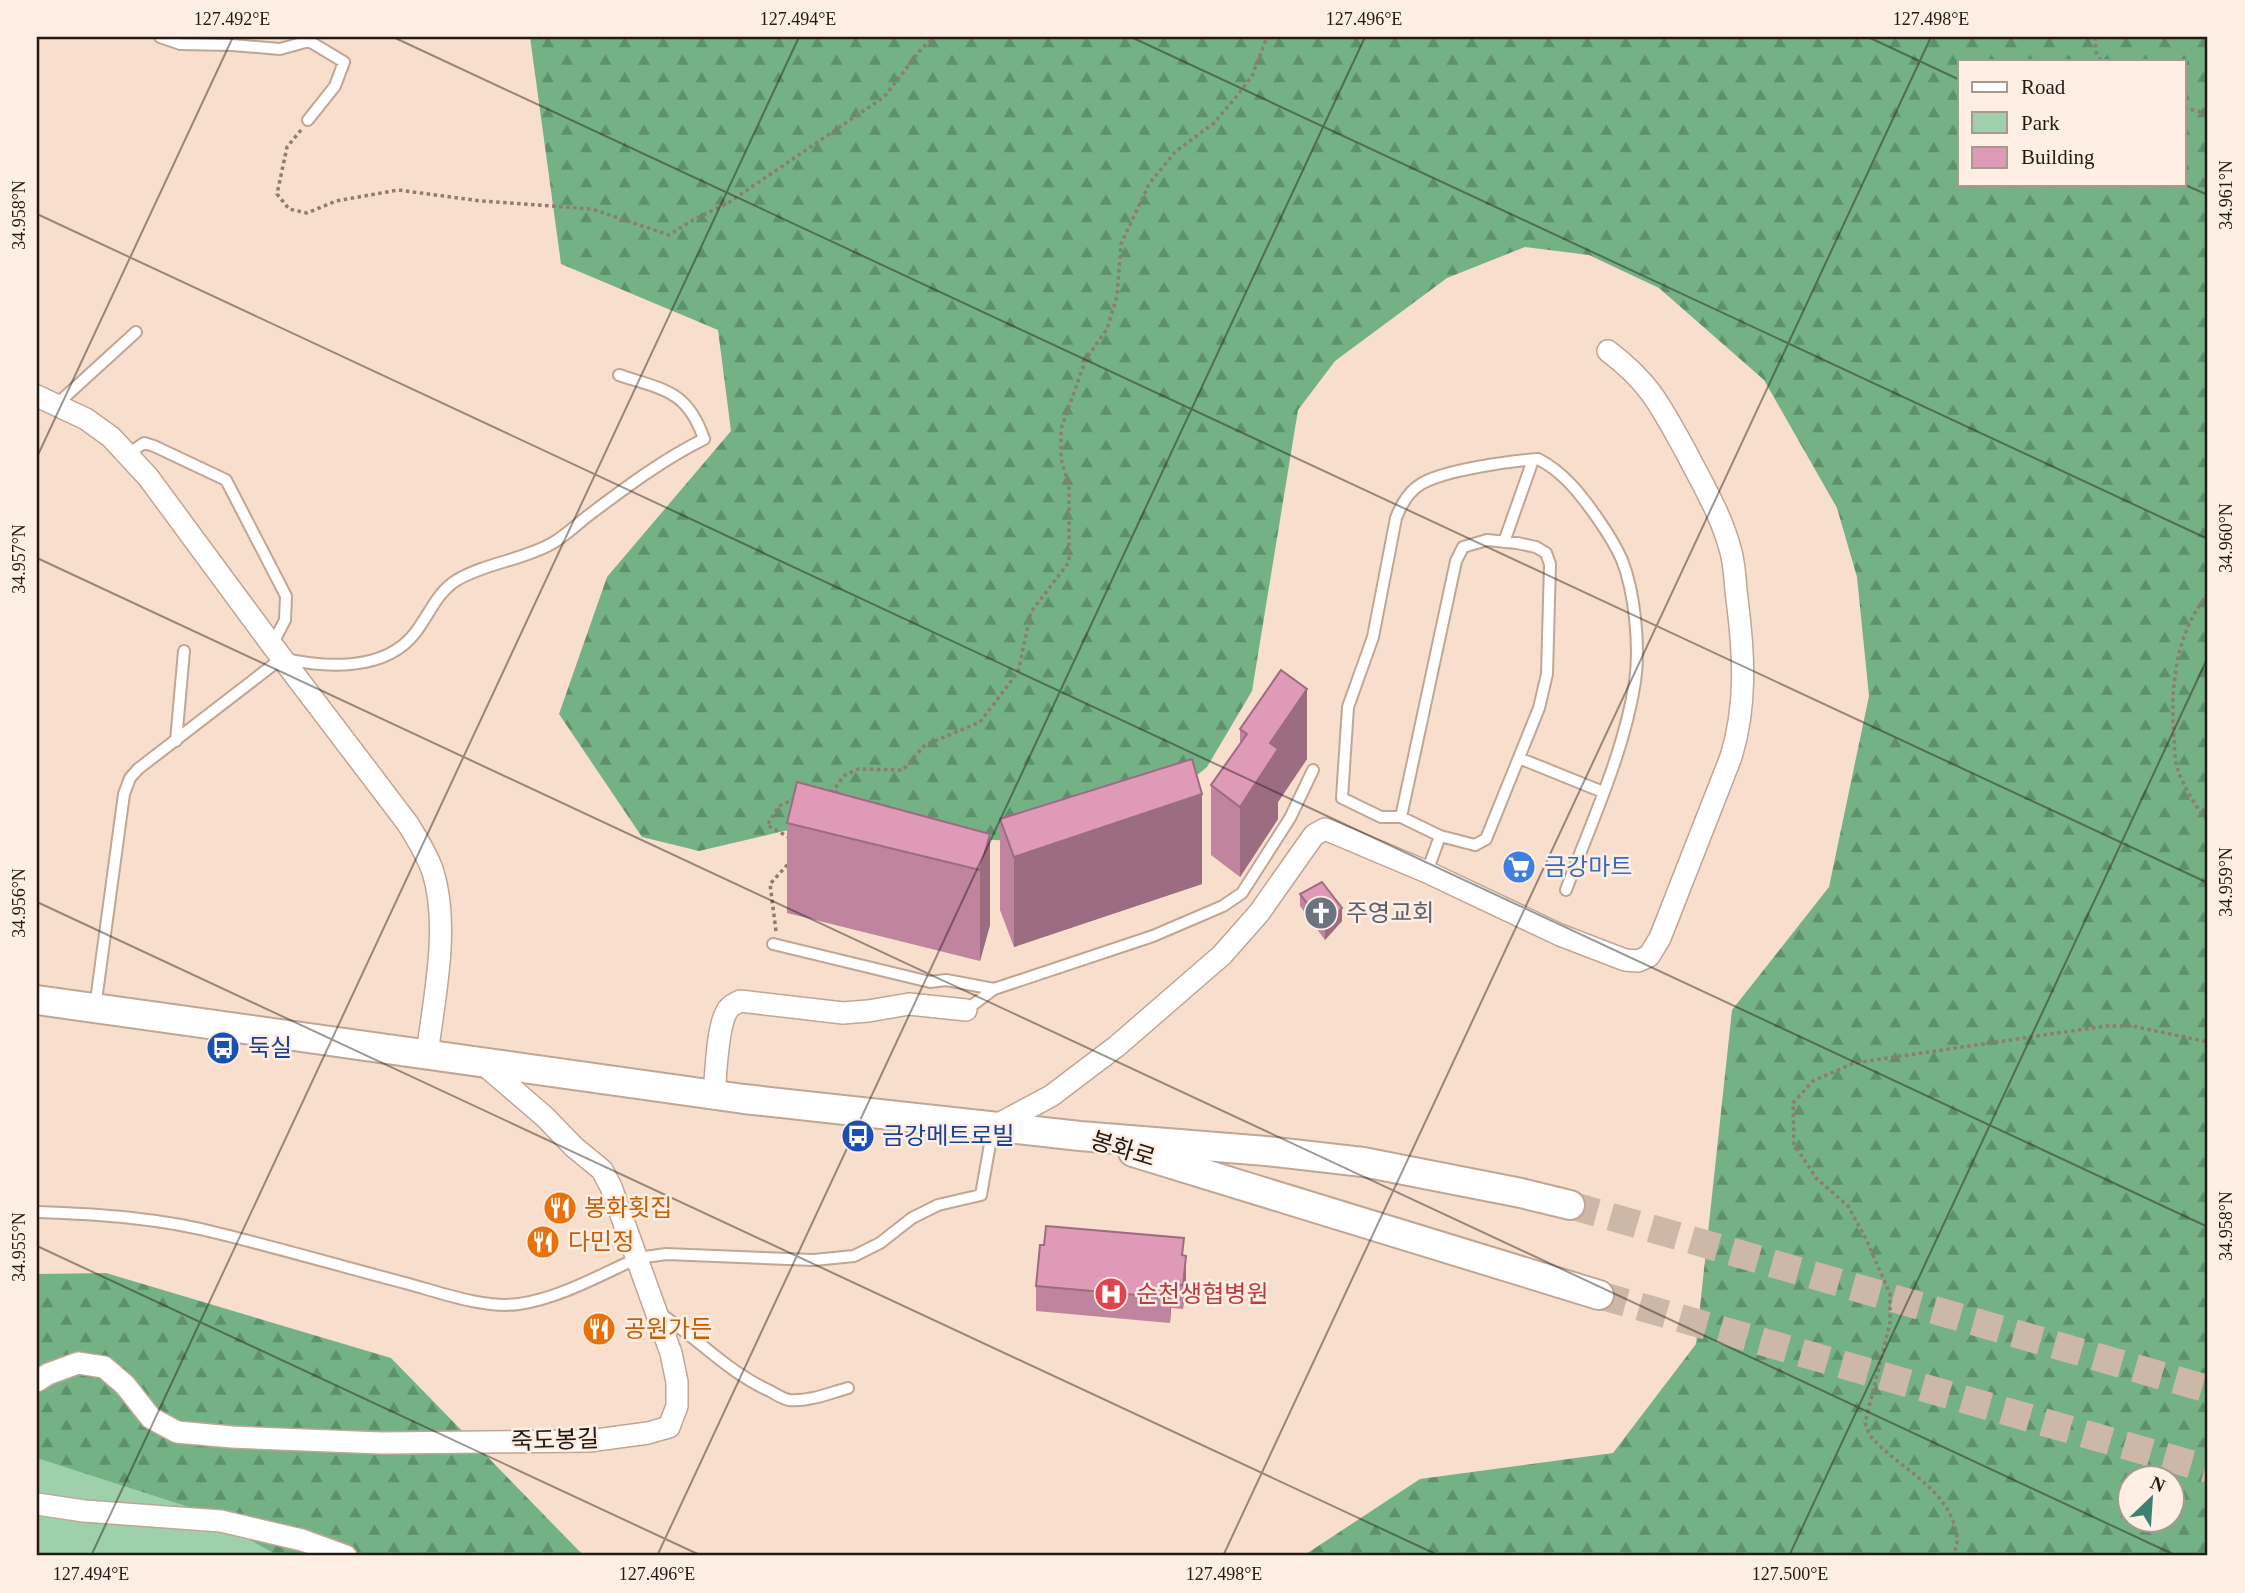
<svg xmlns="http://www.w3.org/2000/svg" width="2245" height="1593" font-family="'Times New Roman','Noto Sans KR',serif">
	<defs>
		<pattern id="forest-firs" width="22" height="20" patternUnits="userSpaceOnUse" patternTransform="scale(1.75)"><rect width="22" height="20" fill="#74b286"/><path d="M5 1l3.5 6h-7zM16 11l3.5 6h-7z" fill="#5f906c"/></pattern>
	</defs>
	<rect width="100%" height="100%" fill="#f8decc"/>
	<path fill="url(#forest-firs)" fill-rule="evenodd" d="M530,37h1678v1519h-905l117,-77 193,-26 83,-109 36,-334 97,-123 40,-191 -12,-119 -20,-69 -73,-128 -105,-92 -70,-33 -64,-8 -78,31 -112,83 -37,49 -46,281 -45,76 -63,51 -78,25 -140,-6 -121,-11 -106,25 -57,-14 -83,-123 48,-137 124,-146 -13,-101 -157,-66zM1960,61h224v123h-224zM2130,1478h42v42h-42z
		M106,1273l285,85 193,198h-547v-282z"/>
	<path fill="#9ed0ab" d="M37,1458l155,50 87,48h-242z"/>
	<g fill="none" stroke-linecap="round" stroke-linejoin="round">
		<path stroke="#cdb7a7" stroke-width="28" stroke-dasharray="28 14" stroke-linecap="butt" d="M1570,1205l638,184
			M1599,1295l609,174"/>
		<defs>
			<path id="lane" d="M160,37l20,7 52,1 48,4 29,-8 35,21 -9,24 -27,34
				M56,405l80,-73
				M128,454l16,-11 10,3 72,34 60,116 -1,24 -13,25
				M1504,542l29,-82
				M176,741l8,-90
				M1519,758l84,34
				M1401,817l55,-256 7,-14 24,-7 30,3 19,4 10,6 4,11 -3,110 -8,34 -53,131 -11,6 -35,-9
				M1427,872l13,-36 -39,-19h-20l-39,-19 6,-91 25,-70 23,-119c5,-13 13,-27 25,-34 23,-14 89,-23 117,-25 26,13 44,37 60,60 9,13 18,27 24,41 13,33 18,87 13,122 -11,71 -44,141 -69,208
				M773,944l157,38 16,-2 48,9
				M95,1008l29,-214 6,-16 8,-9 144,-111c42,10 103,14 133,-25 14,-18 22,-41 42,-53 29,-17 65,-20 94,-36 16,-9 28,-22 42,-32 36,-27 71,-53 111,-73 -17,-49 -40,-49 -85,-64
				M966,1010l28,-21 159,-53 70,-30 19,-13 48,-75 23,-48
				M37,1212c61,2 124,6 184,22 61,15 123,33 184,49 34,9 79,26 114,21 41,-6 81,-29 119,-46l28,-4 148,6 40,-4 26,-13 32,-25 26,-13 43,-10 12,-68
				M659,1313c38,24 68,59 111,78 5,3 13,8 19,9 19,2 41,-7 59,-12"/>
			<path id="street" d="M37,396l49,23 25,18 37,40 124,168 136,179c9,15 19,30 25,48 17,55 1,126 -6,183
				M714,1095c2,-21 3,-68 13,-84 3,-6 8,-7 13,-10l103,12 25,-2 41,-7 57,6
				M993,1127l58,-31 66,-50 105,-91 37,-42 55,-78 11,-6 102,43 133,63 65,25 13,1 11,-5 11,-18 71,-181c16,-52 13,-104 6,-158 -2,-15 -2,-32 -6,-47 -9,-36 -29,-69 -46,-102 -25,-45 -35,-67 -77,-99
				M37,1381l11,-7 30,-11 26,4 21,18 26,33 26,14 55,5 149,6 208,-2 59,-8 21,-6 8,-21v-24l-6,-29 -60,-166 -9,-17 -28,-23 -29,-30 -64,-55
				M37,1504l47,7 137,10 81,19 44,16"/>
			<path id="secondary" d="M37,1000l707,99 336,37 186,15 97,11 158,31 49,12
				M1133,1152l466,143"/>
		</defs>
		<use href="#lane" stroke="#bfa695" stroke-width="14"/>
		<use href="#street" stroke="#bfa695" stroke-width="24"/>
		<use href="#secondary" stroke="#bfa695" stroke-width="32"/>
		<path stroke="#8e7c70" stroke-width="3.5" stroke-dasharray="3.5 3.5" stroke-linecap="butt" d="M2095,37l1,15 5,9
			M2184,108l14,3 10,5
			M301,130l-14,17 -10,47 12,15 18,4 29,-12 62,-11 83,11 111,8 77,26 24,-15 35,-17 156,-106 38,-49 13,-11
			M2208,594c-33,40 -38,94 -34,144 1,10 0,23 4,32 6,17 18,38 30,51
			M831,793l14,-18 13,-6 45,1 22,-25 55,-23 38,-50 13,-60 38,-50v-76l-8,-27v-30l25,-70 21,-30 10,-33 4,-52 28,-60 26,-32 39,-29 22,-26 16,-21 15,-39
			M790,838l-23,-13 12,-19 18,-8
			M776,931l-6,-47 19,-21
			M1950,1556c8,-6 8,-16 6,-25 -10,-44 -56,-62 -84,-93 -3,-4 -5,-10 -7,-15l25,-100v-29l-24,-55 -18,-33 -32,-28 -22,-34 -1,-41 20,-22 41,-18 251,-37h27l76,16"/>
		<use href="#lane" stroke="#fff" stroke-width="10"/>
		<use href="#street" stroke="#fff" stroke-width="21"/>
		<use href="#secondary" stroke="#fff" stroke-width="28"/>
	</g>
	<path fill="#c0849e" d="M1240,729l67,30 -29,43v17l-38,58 -29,-22v-70l29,-40z
		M1000,819l202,65 -188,63 -14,-37z
		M787,823l203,11v91l-10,36 -193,-48z
		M1300,894l42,27 -17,19 -25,-34z
		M1184,1255l2,25 -3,29 -12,-1 -1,15 -134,-12v-25z"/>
	<path fill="#9c6c81" d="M1307,689v70l-29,43v17l-38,58v-70l30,-64z
		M1202,794v90l-188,63v-90z
		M990,834v91l-10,36v-91z
		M1342,908v13l-17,19v-13z
		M1186,1256v24l-3,29v-24z
		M1171,1284v24l-1,15v-25z"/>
	<path fill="#df9ab8" stroke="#9c6c81" stroke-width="2" d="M1281,670l26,19 -37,54 8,6 -38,58 -29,-22 36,-51 -7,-5z
		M1192,759l10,35 -188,63 -14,-38z
		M797,782l193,52 -10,36 -193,-47z
		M1322,882l20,26 -17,19 -25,-33z
		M1046,1226l138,12 -2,17 4,1 -3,29 -12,-1 -1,14 -134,-12 4,-41h4z"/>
	<path fill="none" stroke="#231a13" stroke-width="2" stroke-opacity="0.45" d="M393,37l1815,846M1131,37l1077,502M1868,37l92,43M2183,184l25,11M37,214l2171,1013M37,457l196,-420M37,558l2140,998M37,902l1403,654M37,1246l665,310M91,1556l708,-1519M657,1556l708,-1519M1223,1556l708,-1519M1789,1556l419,-899"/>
	<defs>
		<symbol id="supermarket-disc" viewBox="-11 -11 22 22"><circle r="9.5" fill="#3f7fe0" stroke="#feeee3"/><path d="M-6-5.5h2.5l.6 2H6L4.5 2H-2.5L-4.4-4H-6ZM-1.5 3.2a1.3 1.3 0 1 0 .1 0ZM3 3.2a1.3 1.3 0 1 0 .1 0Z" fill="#fff"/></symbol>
		<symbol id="church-disc" viewBox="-11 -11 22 22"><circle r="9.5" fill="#6b7280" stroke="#feeee3"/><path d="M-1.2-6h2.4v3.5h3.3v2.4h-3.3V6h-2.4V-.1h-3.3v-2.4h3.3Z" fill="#fff"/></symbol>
		<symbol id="bus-disc" viewBox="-11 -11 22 22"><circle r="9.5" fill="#1a4fb4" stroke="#feeee3"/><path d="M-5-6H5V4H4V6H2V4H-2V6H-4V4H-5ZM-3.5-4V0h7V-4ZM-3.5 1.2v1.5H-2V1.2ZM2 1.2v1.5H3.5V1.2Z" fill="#fff"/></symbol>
		<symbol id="restaurant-disc" viewBox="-11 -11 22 22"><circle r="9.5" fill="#e8710a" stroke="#feeee3"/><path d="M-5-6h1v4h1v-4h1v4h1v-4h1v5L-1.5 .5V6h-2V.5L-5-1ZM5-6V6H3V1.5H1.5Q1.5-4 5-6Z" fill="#fff"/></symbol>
		<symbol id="hospital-disc" viewBox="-11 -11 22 22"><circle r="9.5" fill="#e0444e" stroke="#feeee3"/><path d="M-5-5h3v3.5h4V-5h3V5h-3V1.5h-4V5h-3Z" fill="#fff"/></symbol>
	</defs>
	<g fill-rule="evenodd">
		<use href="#supermarket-disc" x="1500" y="848" width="38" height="38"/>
		<use href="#church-disc" x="1302" y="894" width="38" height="38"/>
		<use href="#bus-disc" x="204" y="1029" width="38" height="38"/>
		<use href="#bus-disc" x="839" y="1117" width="38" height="38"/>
		<use href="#restaurant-disc" x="541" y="1189" width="38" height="38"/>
		<use href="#restaurant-disc" x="524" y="1223" width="38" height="38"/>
		<use href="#hospital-disc" x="1092" y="1275" width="38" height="38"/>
		<use href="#restaurant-disc" x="580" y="1310" width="38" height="38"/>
	</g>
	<g text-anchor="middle" stroke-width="5" stroke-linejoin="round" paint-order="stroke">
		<g font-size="24" fill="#366cbe" stroke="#feeee3" text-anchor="start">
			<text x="1544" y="875">금강마트</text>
		</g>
		<g font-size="24" fill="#5b616d" stroke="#feeee3" text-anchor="start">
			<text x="1346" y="921">주영교회</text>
		</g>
		<g font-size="24" fill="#164399" stroke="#feeee3" text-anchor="start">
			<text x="248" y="1056">둑실</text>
			<text x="882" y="1144">금강메트로빌</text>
		</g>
		<g font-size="24" fill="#231a13" stroke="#feeee3">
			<text transform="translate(1123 1149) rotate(17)" y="8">봉화로</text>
			<text transform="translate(555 1440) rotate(-2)" y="8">죽도봉길</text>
		</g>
		<g font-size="24" fill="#c56008" stroke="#feeee3" text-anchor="start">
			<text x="584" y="1216">봉화횟집</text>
			<text x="568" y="1250">다민정</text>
			<text x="624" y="1337">공원가든</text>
		</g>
		<g font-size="24" fill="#be3a42" stroke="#feeee3" text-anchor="start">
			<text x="1136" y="1302">순천생협병원</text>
		</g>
	</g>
	<rect width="2245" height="1593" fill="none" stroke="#feeee3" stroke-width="77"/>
	<rect x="1958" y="60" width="228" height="126" fill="#feeee3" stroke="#a69990" stroke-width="2"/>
	<rect x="1972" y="82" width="35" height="10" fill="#ffffff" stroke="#a69990" stroke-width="2"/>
	<text x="2021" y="94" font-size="21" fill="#231a13">Road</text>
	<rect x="1972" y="112" width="35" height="21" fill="#9ed0ab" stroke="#a69990" stroke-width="2"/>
	<text x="2021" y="130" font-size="21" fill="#231a13">Park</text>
	<rect x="1972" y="147" width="35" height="21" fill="#df9ab8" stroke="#a69990" stroke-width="2"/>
	<text x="2021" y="164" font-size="21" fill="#231a13">Building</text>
	<g transform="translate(2151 1499) rotate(25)"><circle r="33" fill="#feeee3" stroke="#a69990" stroke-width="2"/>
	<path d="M0-5L12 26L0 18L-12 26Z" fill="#3e8172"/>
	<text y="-10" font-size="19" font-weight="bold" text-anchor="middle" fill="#231a13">N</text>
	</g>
	<rect x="38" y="38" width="2168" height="1516" fill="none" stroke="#231a13" stroke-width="2.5"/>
	<g font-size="18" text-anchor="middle" fill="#231a13">
		<text x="232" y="25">127.492°E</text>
		<text x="798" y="25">127.494°E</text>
		<text x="1364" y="25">127.496°E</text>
		<text x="1931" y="25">127.498°E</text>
		<text transform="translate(2226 195) rotate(-90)" y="6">34.961°N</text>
		<text transform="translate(19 215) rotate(-90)" y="6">34.958°N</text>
		<text transform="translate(2226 538) rotate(-90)" y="6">34.960°N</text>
		<text transform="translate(19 559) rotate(-90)" y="6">34.957°N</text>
		<text transform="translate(2226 882) rotate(-90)" y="6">34.959°N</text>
		<text transform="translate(19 903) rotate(-90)" y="6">34.956°N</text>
		<text transform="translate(2226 1226) rotate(-90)" y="6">34.958°N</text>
		<text transform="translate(19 1247) rotate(-90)" y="6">34.955°N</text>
		<text x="91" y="1580">127.494°E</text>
		<text x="657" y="1580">127.496°E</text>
		<text x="1224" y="1580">127.498°E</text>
		<text x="1790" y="1580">127.500°E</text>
	</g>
</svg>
